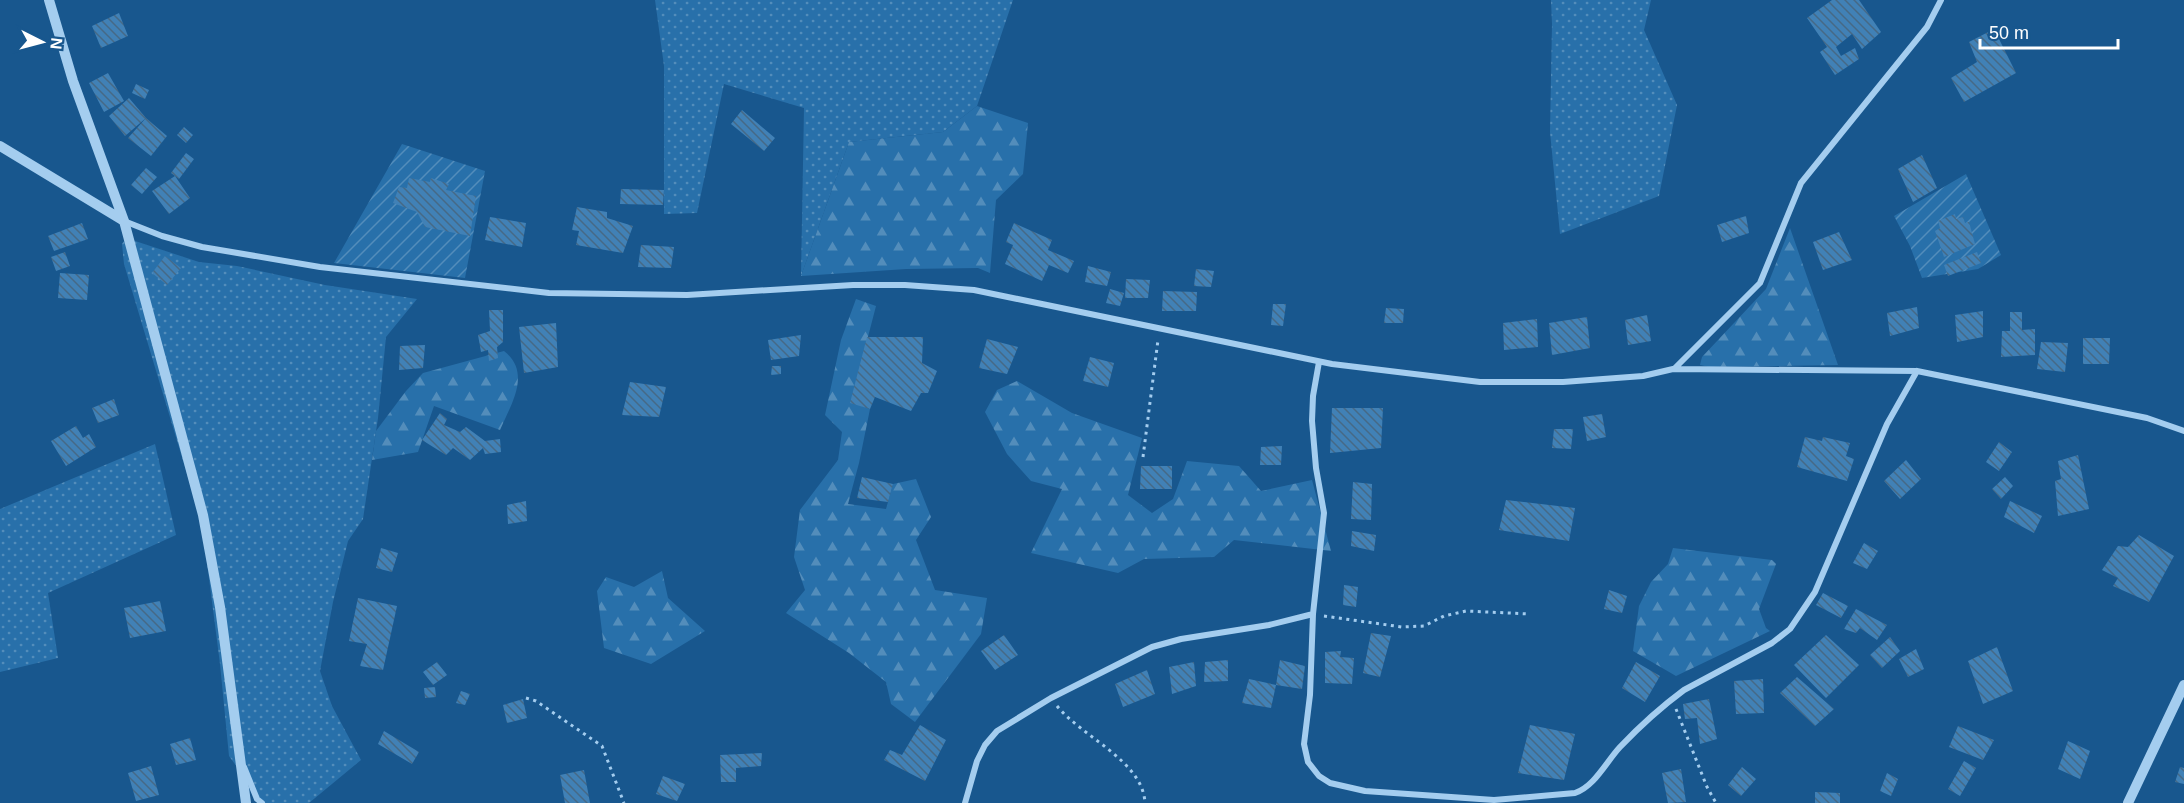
<svg xmlns="http://www.w3.org/2000/svg" width="2184" height="803" font-family="Arial,sans-serif">
	<defs>
		<pattern id="grass-dots" width="8" height="8" patternUnits="userSpaceOnUse" patternTransform="scale(1.5)"><rect width="8" height="8" fill="#2870aa"/><path d="M2 2h.1M6 6h.1" fill="none" stroke="#538dbb" stroke-width="1.8" stroke-linecap="round"/></pattern>
		<pattern id="forest-firs" width="22" height="20" patternUnits="userSpaceOnUse" patternTransform="scale(1.5)"><rect width="22" height="20" fill="#2870aa"/><path d="M5 1l3.5 6h-7zM16 11l3.5 6h-7z" fill="#538dbb"/></pattern>
		<pattern id="garden-furrows" width="10" height="10" patternUnits="userSpaceOnUse" patternTransform="scale(1.5)"><rect width="10" height="10" fill="#2870aa"/><path d="M-1 1l2-2M0 10L10 0M9 11l2-2" fill="none" stroke="#538dbb"/></pattern>
		<pattern id="building-back-hatch" width="6" height="6" patternUnits="userSpaceOnUse" patternTransform="scale(1.5)"><rect width="6" height="6" fill="#4181b6"/><path d="M-1 5l2 2M0 0l6 6M5-1l2 2" fill="none" stroke="#466986"/></pattern>
	</defs>
	<rect width="100%" height="100%" fill="#18578e"/>
	<path fill="url(#grass-dots)" d="M655,0h358l-36,106 -34,26 -94,10 -48,134 3,-168 -80,-24 -27,129 -33,1v-148z
		M1551,0h100l-7,30 33,75 -18,91 -99,38 -10,-102 2,-108z
		M126,238l73,24 38,4 88,19 92,14 -31,38 -8,81 -15,101 -15,22 -15,61 -13,69 12,35 29,54 -52,43h-46l-34,-47 -9,-92 -18,-140 -78,-260 -2,-20z
		M155,444l21,91 -128,58 10,65 -58,14v-163z"/>
	<path fill="url(#forest-firs)" d="M977,106l51,17 -5,51 -27,26 -6,73 -12,-5 -72,1 -105,7 48,-134 94,-10z
		M1790,228l48,137 -129,2 -9,-2 2,-8 64,-68z
		M856,299l20,7 -25,96 19,7 -11,54 -11,41 38,5 7,-25 23,-5 15,38 -15,23 19,50 52,8 -6,36 -66,88 -24,-18 -5,-22 -37,-29 -63,-40 19,-23 -11,-33 6,-47 38,-50 4,-28 -17,-17 16,-75z
		M504,351c28,22 7,53 -4,79l-66,-24 -16,46 -46,8 4,-29 30,-40 17,-18z
		M1017,381l55,32 70,25 -14,57 24,18 21,-14 14,-38 52,5 22,25 51,-11 19,71 -97,-11 -20,17 -70,2 -26,14 -87,-20 31,-64 -31,-8 -24,-27 -22,-42 12,-22z
		M1673,548l99,12 4,4 -17,45 7,19 4,3 -94,45 -43,-25 6,-45 12,-24 17,-18z
		M662,571l6,27 37,33 -54,33 -47,-16 -7,-57 9,-14 28,10z"/>
	<path fill="url(#garden-furrows)" d="M402,144l83,27 -20,107 -131,-15z
		M1966,174l35,81 -23,14 -56,9 -12,-32 -16,-30z"/>
	<path fill="url(#building-back-hatch)" d="M1832,0h27l22,32 -19,17 -10,-15 -16,13 5,9 14,-8 4,11 -24,16 -15,-23 7,-5 -20,-29z
		M119,13l9,23 -27,12 -9,-22z
		M1994,29l22,44 -52,29 -13,-24 26,-16 -8,-20z
		M108,73l16,28 -20,11 -15,-29z
		M136,84l13,6 -4,9 -13,-6z
		M129,98l17,20 -21,18 -16,-20z
		M742,110l33,28 -11,13 -33,-27z
		M146,118l21,18 -16,20 -23,-18z
		M184,127l9,8 -7,8 -9,-8z
		M186,153l8,6 -15,20 -4,-3 15,22 -21,16 -17,-23 23,-15 -4,-3z
		M1922,155l15,33 -24,14 -15,-33z
		M146,168l11,9 -15,17 -11,-9z
		M409,178l21,4 1,-4 18,6 -3,6 30,6 -6,40 -45,-9 -8,-15 -24,-9 6,-16 8,1z
		M621,189l43,1 -1,15 -43,-1z
		M577,207l30,5v6l26,8 -10,27 -47,-8 3,-14 -7,-1z
		M1955,214l1,5 7,-2 2,6 4,-1 6,22 -31,13 -9,-26 5,-3 -2,-7z
		M1746,216l3,17 -27,9 -5,-17z
		M490,217l36,6 -4,24 -37,-7z
		M82,223l6,16 -34,12 -6,-15z
		M1014,223l38,17 -4,10 26,11 -6,12 -19,-8 -7,16 -37,-17 8,-19 -7,-3z
		M1839,232l13,28 -29,10 -10,-28z
		M641,245l33,2 -3,21 -33,-1z
		M65,252l5,14 -14,5 -5,-14z
		M1977,252l4,11 -33,13 -4,-11z
		M165,256l16,12 -14,17 -15,-12z
		M1088,266l23,6 -4,14 -22,-4z
		M1196,269l18,2 -3,16 -17,-1z
		M60,273l29,2 -2,25 -29,-2z
		M1126,279l24,1 -2,18h-23z
		M1110,289l14,4 -4,13 -14,-3z
		M1163,291l34,1 -1,19h-34z
		M1273,304h13l-3,22 -12,-1z
		M1917,307l2,21 -29,8 -3,-23z
		M1386,308l18,1 -1,14h-19z
		M489,310h14v32l-6,5 1,11 -9,3 -1,-11 -7,2 -3,-17 12,-4z
		M1983,311v26l-26,5 -2,-27z
		M2010,312h12v18l13,-1v26l-34,2 1,-26h8z
		M1647,315l4,26 -23,4 -3,-25z
		M1587,317l3,31 -38,7 -3,-32z
		M1537,319l1,28 -34,3 -1,-27z
		M556,323l2,44 -34,6 -5,-46z
		M801,335l-2,21 -28,4 -3,-20z
		M867,337h56l-1,26 15,8 -9,22h-7l-10,18 -36,-14 -5,12 -20,-6z
		M2083,338h27l-1,26h-26z
		M987,339l31,8 -11,27 -28,-6z
		M2041,342l27,1 -3,29 -28,-3z
		M425,345l-2,23 -24,2 1,-24z
		M1090,357l24,6 -6,24 -25,-6z
		M772,366h9v8l-10,1z
		M630,382l36,5 -7,30 -37,-2z
		M114,399l5,16 -21,8 -6,-15z
		M1332,408h51l-2,40 -51,5z
		M440,413l7,6 -3,6 16,7 6,-5 19,14 15,-2 1,13 -16,2 -2,-6 -13,12 -17,-12 -7,7 -24,-15z
		M1602,414l4,23 -19,4 -4,-24z
		M76,426l7,12 6,-4 7,13 -30,19 -15,-25z
		M1554,429h19l-2,20 -19,-1z
		M1805,437l17,4 1,-4 27,6 -4,13 8,3 -7,22 -50,-14z
		M1999,442l13,10 -13,19 -13,-9z
		M1282,446l-1,19h-21l1,-18z
		M2078,455l11,54 -31,7 -3,-35 6,-2 -3,-18z
		M1906,460l15,19 -21,20 -16,-18z
		M1141,466h31v23h-32z
		M862,477l31,7 -5,18 -31,-4z
		M2005,477l8,9 -12,13 -9,-10z
		M1353,482l19,2 -1,36 -20,-1z
		M1506,500l69,8 -6,33 -70,-11z
		M526,501l1,20 -19,3 -1,-19z
		M2010,501l32,15 -8,17 -30,-16z
		M1352,531l24,4 -2,16 -23,-5z
		M2139,535l35,21 -25,46 -36,-16 5,-8 -16,-8 16,-24 10,1z
		M1864,543l14,8 -11,18 -14,-6z
		M381,548l17,5 -6,19 -16,-4z
		M1344,585l14,2 -2,20 -13,-2z
		M1609,590l18,6 -5,17 -18,-4z
		M1823,593l25,13 -7,12 -25,-13z
		M358,598l39,8 -14,64 -23,-4 7,-22 -18,-3z
		M160,601l6,30 -36,7 -6,-30z
		M1856,609l31,16 -10,15 -17,-12 -4,5 -12,-4z
		M1371,633l20,3 -11,41 -17,-4z
		M1004,635l14,20 -23,15 -14,-19z
		M1826,635l33,30 -33,33 -32,-33z
		M1890,637l10,14 -18,17 -12,-13z
		M1997,647l16,44 -30,13 -15,-43z
		M1916,649l8,20 -16,8 -9,-18z
		M1341,651l-1,6 14,1 -2,26 -27,-1v-31z
		M1228,660v21l-24,1 1,-20z
		M1280,660l25,6 -3,23 -26,-4z
		M437,662l10,13 -14,10 -10,-13z
		M1194,662l2,24 -24,8 -3,-27z
		M1636,662l24,14 -15,26 -23,-14z
		M1147,670l8,24 -32,13 -8,-23z
		M1797,677l37,32 -19,17 -35,-33z
		M1249,679l27,6 -5,23 -29,-5z
		M1763,679l1,34 -28,1 -2,-33z
		M435,687l1,10 -11,1 -1,-10z
		M461,691l9,3 -5,11 -9,-2z
		M523,699l4,19 -20,5 -4,-18z
		M1709,699l8,40 -17,5 -3,-26 -12,1 -2,-15z
		M920,725l26,15 -21,41 -41,-21 6,-10 12,5z
		M1530,725l45,9 -11,46 -46,-7z
		M1958,726l36,14 -11,20 -34,-13z
		M384,731l35,21 -7,12 -34,-20z
		M190,738l6,22 -20,5 -6,-21z
		M2068,741l22,10 -10,28 -22,-10z
		M762,753l-1,13 -25,2v14h-15l-1,-27z
		M1964,761l12,7 -16,28 -12,-7z
		M151,766l8,29 -23,6 -8,-28z
		M1742,767l14,12 -15,17 -13,-11z
		M2180,767l4,1v16l-9,-2z
		M1681,769l5,33 -18,1 -6,-30z
		M584,770l6,33h-25l-5,-28z
		M1887,773l11,6 -7,17 -11,-5z
		M663,776l22,8 -8,17 -21,-7z
		M1815,792l25,1v10h-25z"/>
	<g fill="none" stroke-linecap="round" stroke-linejoin="round">
		<path stroke="#a4cdef" stroke-width="3" stroke-dasharray="3 4.5" stroke-linecap="butt" d="M1143,457l15,-117
			M1324,616l78,11 22,-1 20,-10 22,-5 64,3
			M526,698l10,3 66,45 22,57
			M1057,706c25,31 86,55 88,97
			M1676,709l31,78 9,16"/>
		<path stroke="#a4cdef" stroke-width="6" d="M124,221l38,15 40,11 118,20 229,26 138,2 166,-10h52l69,5 358,74 148,18h83l80,-6 30,-7 244,2 230,47 37,13
			M1319,362l-6,34 -1,25 4,47 8,45 -11,101 -3,81 -6,49 4,18 11,14 11,7 35,8 129,9 81,-7c20,-7 31,-31 45,-46 20,-21 41,-40 64,-57l88,-47 18,-14 25,-37 72,-168 30,-53
			M1674,369l86,-86 41,-100 126,-156 14,-27
			M244,767l13,32 5,4
			M965,803l12,-42 8,-16 12,-14 54,-33 101,-51 29,-8 88,-14 44,-11"/>
		<path stroke="#a4cdef" stroke-width="10" d="M49,0l24,81 51,140 79,294 17,92 26,196
			M0,146l124,75
			M2128,803l56,-118"/>
	</g>
	<g transform="translate(42 42) rotate(96)" stroke="#18578e" stroke-width="4.5" paint-order="stroke">
	<path d="M0-4.5L10 22L0 15L-10 22Z" fill="#ffffff"/>
	<text y="-9" font-size="16" font-weight="bold" text-anchor="middle" fill="#ffffff">N</text>
	</g>
	<path d="M1980 39v9h138v-9" fill="none" stroke="#ffffff" stroke-width="3"/>
	<text x="1989" y="39" font-size="18" fill="#ffffff" stroke="#18578e" stroke-width="4.5" paint-order="stroke">50 m</text>
</svg>
